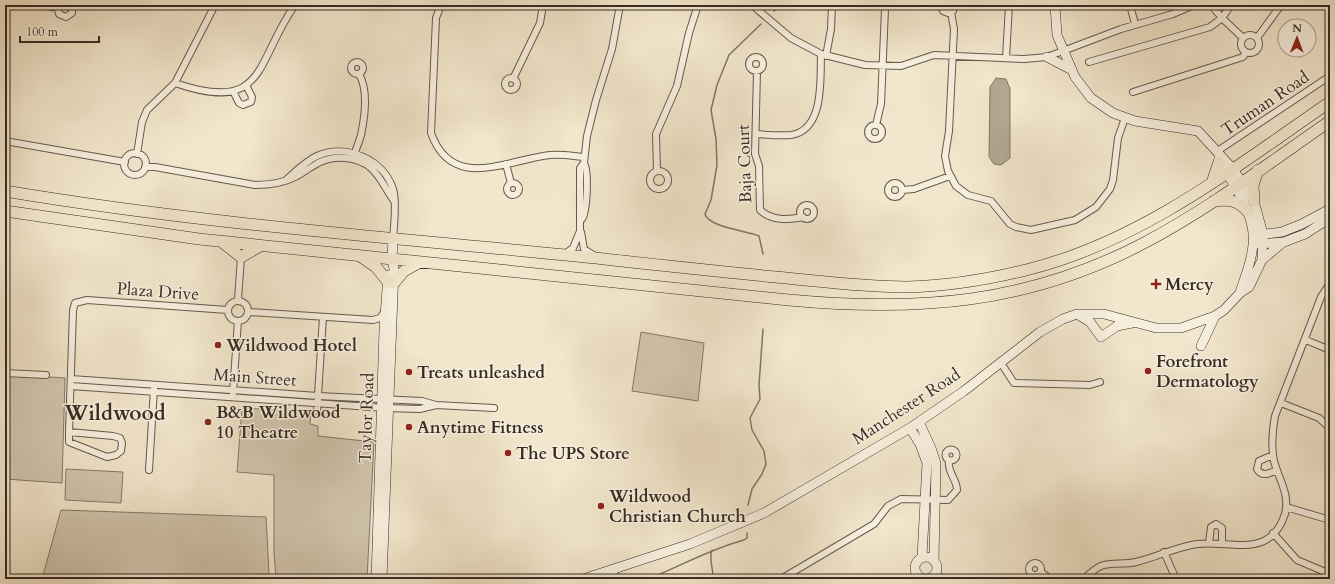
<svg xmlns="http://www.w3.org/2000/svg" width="1335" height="584" font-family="Cardo,serif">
	<rect width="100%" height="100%" fill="#f2e6cc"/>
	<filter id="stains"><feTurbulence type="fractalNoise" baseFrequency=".005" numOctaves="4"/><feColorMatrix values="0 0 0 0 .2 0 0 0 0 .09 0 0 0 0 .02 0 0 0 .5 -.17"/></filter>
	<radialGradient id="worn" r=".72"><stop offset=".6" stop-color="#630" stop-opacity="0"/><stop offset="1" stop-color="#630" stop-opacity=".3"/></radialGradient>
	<path fill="#d2c6af" stroke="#84796a" d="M641,332l63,11 -6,58 -66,-10z
		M5,374l60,4 -3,105 -57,-4z
		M242,408l69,4 -1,12 8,2v10l56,6 -7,137h-91l-2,-26v-78l-37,-3z
		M66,469l57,3 -2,31 -56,-3z
		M61,510l205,7 3,57 -22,5h-205z"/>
	<path fill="#b2a793" stroke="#817667" d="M996,78l10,1 4,10v69l-9,7 -7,-1 -5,-7 1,-70z"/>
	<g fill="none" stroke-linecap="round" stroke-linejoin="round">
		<path stroke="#817667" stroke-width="1.5" d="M774,11l6,-6
			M761,24l-32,31 -12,30 -6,25 5,29 1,26 -6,35 -6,14c3,13 42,17 54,22l4,18
			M748,505l4,-16 10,-15 4,-10 -2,-13 -12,-21 -2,-12 10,-19 -1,-14 4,-56
			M712,550c-4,9 2,19 1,29
			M648,579c33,-13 62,-30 96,-39l3,-2v-5"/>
		<defs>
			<path id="street" d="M40,5l18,3
				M60,5l-2,4 1,5 7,3 6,-4 -1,-8
				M441,5l-5,13 -5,115c21,59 75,27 119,22 11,-1 23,1 34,2
				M752,5l39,33 30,16 44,11 36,1 33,-11 90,4 23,-2 74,-28 52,-15 21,-9
				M889,5h7
				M941,5l2,6 5,2 5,-2 2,-6
				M1130,5l5,19
				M1211,5l11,13 21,20
				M951,12l3,17 -5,102 -4,25 3,15 8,15 12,9 23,6 19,23 6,3 15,3 44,-10 21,-13 14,-18 3,-9 5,-42 7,-20
				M1241 44a9 9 0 1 1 18 0a9 9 0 1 1-18 0Z
				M1257,38l24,-33
				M826,56l5,-27 1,-24
				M749 64a7 7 0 1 1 14 0a7 7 0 1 1-14 0Z
				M1006,58l3,-53
				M351 68a6 6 0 1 1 12 0a6 6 0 1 1-12 0Z
				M1089,62l121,-35 12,-9 9,-13
				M757,71l-2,83 4,12 1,44c12,11 27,10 43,7
				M505 84a6 6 0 1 1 12 0a6 6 0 1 1-12 0Z
				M513,79l27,-56 3,-18
				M175,83c92,32 80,-22 120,-78
				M233,91l6,12 4,2 8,-3 1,-5 -6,-12
				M1133,92l110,-35 3,-5
				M868 132a7 7 0 1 1 14 0a7 7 0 1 1-14 0Z
				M876,125l5,-21 4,-95 2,-4
				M756,134c12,1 24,2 35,1 34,-5 29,-57 30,-81
				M5,141l120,21
				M1216,152l114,-76
				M124 164a11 11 0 1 1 22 0a11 11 0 1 1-22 0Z
				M137,154l5,-32 5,-12 28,-27 40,-78
				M354,158c1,-10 7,-18 8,-28 3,-16 6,-41 -3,-56
				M506,164l5,19
				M145,167h10l100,18c14,0 29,-2 42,-9 7,-4 14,-9 21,-13 16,-8 39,-7 53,5 10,9 15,22 23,33
				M657,171l-1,-37 21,-48 12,-53 9,-28
				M650 180a9 9 0 1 1 18 0a9 9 0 1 1-18 0Z
				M287,179c9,-8 19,-18 30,-23 29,-13 66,3 76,33 4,12 1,36 0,50
				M507 189a6 6 0 1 1 12 0a6 6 0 1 1-12 0Z
				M888 190a7 7 0 1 1 14 0a7 7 0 1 1-14 0Z
				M902,190l12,-1 36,-13
				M800 212a7 7 0 1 1 14 0a7 7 0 1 1-14 0Z
				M582,219c5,-7 7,-48 2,-56
				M581,232l3,17 11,7
				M565,254l8,-6 7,-17v-63l4,-5 3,-27 9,-36 16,-51 8,-44
				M238,300l3,-43
				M228 311a10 10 0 1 1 20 0a10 10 0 1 1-20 0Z
				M249,312l124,8 7,-2 5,-7
				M1306,340l24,10
				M1001,363l13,20 76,2 10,-3
				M5,373l41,2
				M71,386l314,22 35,1 16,-4 -14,-4 -104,-5 -247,-17
				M233,393l5,-72
				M1281,403l38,15 11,10
				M436,405l58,3
				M317,411l6,-94
				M69,432l4,-122 2,-7 12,-3 141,10
				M69,432l44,4 7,2 2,5 -1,8 -5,4 -9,2 -38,-15z
				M945.5 455a5.5 5.5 0 1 1 11 0a5.5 5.5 0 1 1-11 0Z
				M1273,455l-14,6 -2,8c5,9 13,4 20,1
				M149,470l5,-82
				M1286,507l44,13
				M1273,533l24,27 33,14
				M1209,543l2,-16 5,-3 6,4v16
				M1164,552l12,27
				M1029 569a6 6 0 1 1 12 0a6 6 0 1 1-12 0Z
				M613,570l3,9
				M1041,572l9,7
				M935,573l8,6
				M781,579l93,-55 14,-18 13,-7 47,1 9,-10c0,-11 -10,-18 -8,-29
				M1084,579c5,-5 10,-10 17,-13 11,-4 23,-1 35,-4 21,-5 40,-15 61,-18 34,-4 73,16 88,-30 5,-20 -6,-34 -11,-53 -3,-15 -2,-29 1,-45l46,-119 9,-14"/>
			<path id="secondary" d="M1047,57l25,13
				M1219,157v5c18,26 40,57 33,90 -2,14 -8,27 -12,41
				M1257,235l25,-3 20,-8 28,-15
				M1259,244l25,-2 21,-8 25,-16
				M1262,260l20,-17
				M1077,314l13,8 11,15 16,-11 15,-3
				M1201,346l14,-30
				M919,422l12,26 5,15 -2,98
				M910,428l10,16 7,19 -5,94
				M915 568a11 11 0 1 1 22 0a11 11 0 1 1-22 0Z
				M376,579l8,-250 4,-54
				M382,579l12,-310 -2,-10 1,-20
				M583,579l107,-35 74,-31 146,-85 54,-37 76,-59 23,-13 14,-5h27l52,14h25l34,-12 9,-6 16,-17 9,-6 13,-27 1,-26 -9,-33 -21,-32 -35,-38 -63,-10 -22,-8 -22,-15 -16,-21 -18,-42 -2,-30"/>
			<path id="highway" d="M1212,183l7,-21
				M5,191c196,33 394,47 591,67 60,7 120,13 179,19 44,4 88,10 132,10 41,-1 83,-8 123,-18 113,-29 205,-102 300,-167
				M1214,201c15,-2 24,-1 34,11
				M1254,201l-1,-16 5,-15
				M5,211l194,28 590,61c128,12 239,4 355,-57 65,-34 125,-80 186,-122
				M222,242l19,15 19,-11
				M360,256l16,11 12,15
				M394,283l10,-12 16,-9"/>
		</defs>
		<use href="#street" stroke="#665a4e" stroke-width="8"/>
		<use href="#secondary" stroke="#372c24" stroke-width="10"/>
		<use href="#highway" stroke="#372c24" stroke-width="12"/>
		<use href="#street" stroke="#f7efde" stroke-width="6"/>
		<use href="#secondary" stroke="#f7efde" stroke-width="9"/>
		<use href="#highway" stroke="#f2e6cc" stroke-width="11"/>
	</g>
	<g fill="#8f2418" stroke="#f7efde" stroke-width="1.5">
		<path d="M1154 278h4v4h4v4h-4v4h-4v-4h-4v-4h4z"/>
		<circle cx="218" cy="345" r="4"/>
		<circle cx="1148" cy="371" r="4"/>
		<circle cx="409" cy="372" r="4"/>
		<circle cx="208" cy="422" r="4"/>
		<circle cx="409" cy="427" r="4"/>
		<circle cx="508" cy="453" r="4"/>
		<circle cx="601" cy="506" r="4"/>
	</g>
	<g text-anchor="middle" stroke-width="3" stroke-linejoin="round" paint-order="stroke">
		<g font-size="17" fill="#372c24" stroke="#f7efde">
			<text transform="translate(1265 103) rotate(-34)" y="6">Truman Road</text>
			<text transform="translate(744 164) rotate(-92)" y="6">Baja Court</text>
			<text transform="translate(158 291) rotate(4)" y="6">Plaza Drive</text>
			<text transform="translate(255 377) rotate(4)" y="6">Main Street</text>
			<text transform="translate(906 406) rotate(-33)" y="6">Manchester Road</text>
			<text transform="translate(366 418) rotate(-88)" y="6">Taylor Road</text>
		</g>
		<g font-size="17" font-weight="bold" fill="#372c24" stroke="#f7efde" text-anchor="start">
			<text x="1165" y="290">Mercy</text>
			<text x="226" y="351">Wildwood Hotel</text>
			<text x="1156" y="367">Forefront<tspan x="1156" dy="20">Dermatology</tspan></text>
			<text x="417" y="378">Treats unleashed</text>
			<text x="216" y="418">B&amp;B Wildwood<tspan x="216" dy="20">10 Theatre</tspan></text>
			<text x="417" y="433">Anytime Fitness</text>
			<text x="516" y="459">The UPS Store</text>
			<text x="609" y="502">Wildwood<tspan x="609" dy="20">Christian Church</tspan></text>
		</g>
		<g font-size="21" font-weight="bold" fill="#372c24" stroke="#f7efde">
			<text x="115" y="420">Wildwood</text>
		</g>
	</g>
	<rect width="1335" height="584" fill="none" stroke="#f2e6cc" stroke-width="20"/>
	<rect x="6" y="6" width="1323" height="572" fill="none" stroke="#372c24" stroke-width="2"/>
	<rect x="10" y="10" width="1315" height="564" fill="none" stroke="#372c24"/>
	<g transform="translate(1297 38) rotate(1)"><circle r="19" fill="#f7efde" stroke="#aaa194"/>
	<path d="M0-3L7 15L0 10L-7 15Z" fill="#8f2418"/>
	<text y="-6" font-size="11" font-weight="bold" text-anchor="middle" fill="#372c24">N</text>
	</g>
	<path d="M20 36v6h79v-6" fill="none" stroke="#372c24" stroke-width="2"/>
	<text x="26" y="36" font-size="12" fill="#372c24" stroke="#f7efde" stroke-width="3" paint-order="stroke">100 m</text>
	<rect width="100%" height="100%" filter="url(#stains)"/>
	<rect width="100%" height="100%" fill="url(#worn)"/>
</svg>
